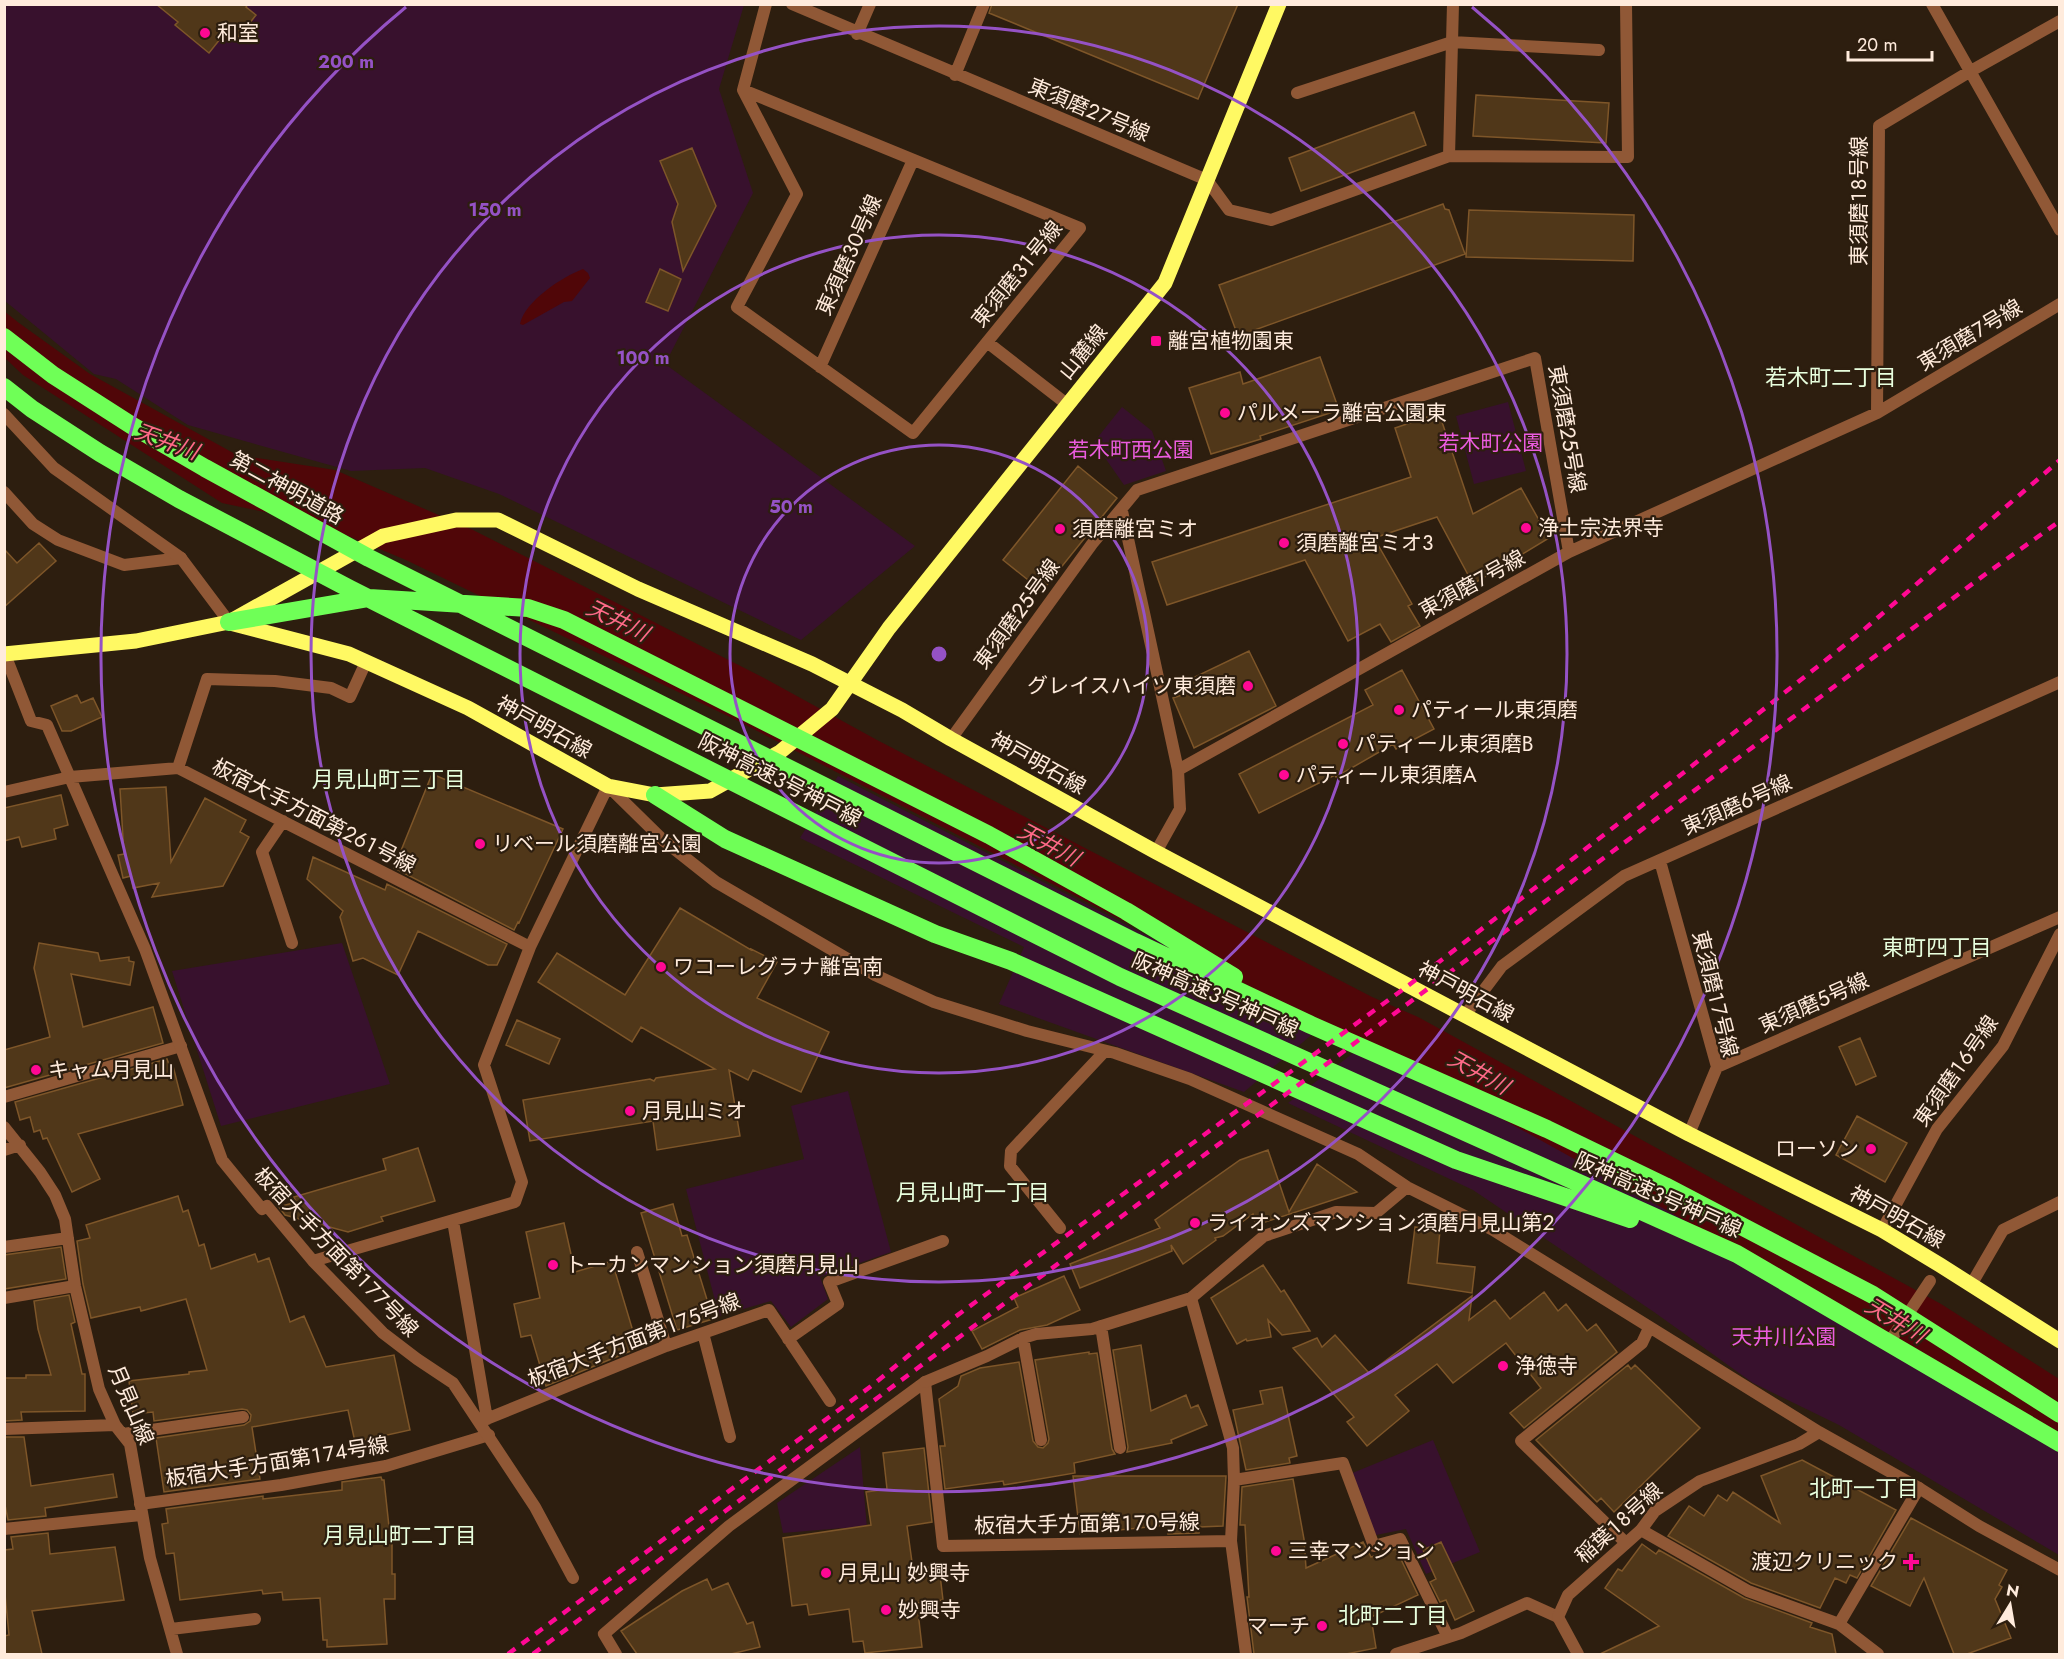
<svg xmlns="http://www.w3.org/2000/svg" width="2064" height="1659" font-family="Jost,'Noto Sans JP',sans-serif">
	<rect width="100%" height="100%" fill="#2d1e0f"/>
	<path fill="#38112d" d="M4,5h740l-25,84 34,104 -88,171 250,182 -114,94 -302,-146 -74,-26 -74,3 -163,-46 -72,-46 -22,-5 -89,-73z
		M1508,402l18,69 -52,13 -18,-68z
		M1122,407l30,24 14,40 -42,14 -30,-43z
		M838,776l484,250 -78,66 -245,-88 25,-57 -224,-109z
		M342,943l48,141 -169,42 -49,-155z
		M1365,1044l375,203 319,190v118l-220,-130 -86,-42 -99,-71 -181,-122 -185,-87z
		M848,1091l43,161 -71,25 8,22 -37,28 -20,-26 -52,15 -33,-127 118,-30 -13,-53z
		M1433,1440l47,112 -54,22 -20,-45 -30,6 -26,-61z
		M860,1447l10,116 -21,2 -6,-37 -60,5 -6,-30z"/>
	<path fill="#500608" d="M583,269l5,4 2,5 -18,23 -8,1 -41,23 -3,-1c5,-23 42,-47 63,-55z
		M4,311l15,12 71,51 147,81 98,15 138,60 291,148 113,62 495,257 46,20 523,287 118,75v55l-153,-91 -539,-299 -35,-15 -594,-308 -332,-161 -89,-37 -95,-20 -199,-128 -18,-17z"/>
	<path fill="#503719" stroke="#7e5629" stroke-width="1.5" d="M156,4h92l-2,3 10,8 -17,22 -11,-8 -19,24 -34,-28 3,-3z
		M992,4h246l-40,95 -209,-86z
		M1476,95l133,8 -3,40 -133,-7z
		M1414,112l12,33 -125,46 -12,-33z
		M692,148l24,58 -33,65 -11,-49 6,-18 -18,-43z
		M1443,204l2,5 4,1 16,44 -227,82 -19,-51z
		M1469,210l165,5 -1,46 -167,-4z
		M660,269l21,10 -13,32 -22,-9z
		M1320,357l19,53 -79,26 1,3 -50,15 -22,-66 51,-16 3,12z
		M1439,413l34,101 48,-26 28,50 -76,46 -36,-67 -63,21 38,66 -4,2 12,20 -29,16 -11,-18 -32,17 -43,-81 -138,45 -15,-43 259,-85 -16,-49z
		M1078,466l39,32 -75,93 -39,-31z
		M39,543l17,18 -52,46v-58l13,14z
		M1249,651l27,55 -82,42 -21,-50 9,-3 -4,-10z
		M1402,670l32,59 -38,20 -3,-5 -57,33 -1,-2 -76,38 -20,-39 134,-69 -8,-15z
		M77,695l4,8 12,-5 9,19 -31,14h-9l-11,-25z
		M432,774l131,55 -44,94 -1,-1 -4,8 -120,-62z
		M166,787l5,75 34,-64 41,22 -6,12 9,5 -26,49 -71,11 7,-14 -26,5 -2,-12 -8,2 -5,-23 6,-1 -4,-65z
		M61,795l7,30 -14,4 2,10 -34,8 -3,-10 -15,4v-33z
		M313,857l72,33 2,-6 120,60 -10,21h-9l-70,-34 -20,44 -35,-17 -10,3 -13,-44 3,-6 -36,-32z
		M680,908l71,42v-1l26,13 -20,36 72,34 -28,60 -48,-22 -5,10 -19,-10 11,66 -83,14 -4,-29 -123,20 -7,-41 127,-21 4,2 2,-3 59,-9 -74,-42 -9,15 -94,-60 19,-29 68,42z
		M39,943l59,10 2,8 29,-4v4l5,1 -4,23 -59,-11 12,53 70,-20 10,36 -159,45v-38l46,-13 -16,-69z
		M517,1020l43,19 -11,25 -43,-19z
		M1860,1038l16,38 -20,9 -17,-38z
		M167,1059l3,8 3,-1 10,39 -105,29 22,45 -28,13 -25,-54 -4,1 -3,-9 -6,2 -4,-15 -10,3 -5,-18z
		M1857,1116l50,27 -22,39 -49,-27z
		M418,1148l17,53 -54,16 2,4 -35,11 -63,-17 -6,-8 17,-5 -2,-5 92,-27 -3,-11z
		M1268,1150l21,62 28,-48 40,28 -101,33 -3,-11 -30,22 -8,2 1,2 -33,24 -12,-19 1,6 -92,37 -10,-24 90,-36 -5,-8 85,-60z
		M178,1196l5,16 5,-2 11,36 5,-2 7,25 44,-15 3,8 11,-4 21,64 14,-6 22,51 68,-12 16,75 -55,12 -7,-32 -96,17 8,52 -96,13 -8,-54 88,-13 6,-4 1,-6 -4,-5 -5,-1 -88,12 -1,-9 -20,2 -4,-33 60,-7v-2l18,-2 -21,-71 -45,12 -1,-4 -49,11 -8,-34 -6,-43 13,-3 -4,-13z
		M673,1204l9,32 5,-1 26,84 -36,11 -36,-117z
		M564,1223l11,49 37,-11 26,87 -92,38 -15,-51 -10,2 -7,-33 26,-6 -14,-66z
		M1415,1227l25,3 -3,33 38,4 -3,26 -64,-10z
		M61,1247l5,32 -62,10v-34z
		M1263,1265l18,27 3,-2 26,41 -28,4 -14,-15 3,17 -24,4 -1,-2 -9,5 -26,-46z
		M1064,1276l16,34 -33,15 -27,5 -38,19 -10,-18 46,-24 -4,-9z
		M1544,1292l14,19 8,-7 21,27 9,-7 21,28 -93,76 -14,-15 31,-25 -35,-45 -53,40 -16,-19 -42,31 14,16 -42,35 -20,-24 7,-5 -61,-69 24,-10 5,9 13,-12 34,38 103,-77 -3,24 26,-20 15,19z
		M69,1295l6,27 -4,2 11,50h3v37l-64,1 1,8 -18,1v-43h22v-3h25l-13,-46 -4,-28z
		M1141,1345l10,66 35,-16 5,13 7,-3 9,20 -36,15 1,3 -45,9 1,-5 -15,-97z
		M1089,1352v2l8,-1 15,96 3,5 -41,9 1,10 -71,12 -1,-4 -58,8 -5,-43h5l-6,-47 19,-13 3,-10 19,-8 39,-6 14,79 5,6 5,1 5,-5 1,-4 -14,-79z
		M1628,1365l3,4 4,-4 65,63 -86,84 -13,-14 -4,4 -61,-62z
		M1282,1387l15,69 -8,2 1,5 -44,7 -13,-60 30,-6 -3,-13z
		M4,1437h20l7,49 82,-12 4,23 -72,11 1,8 -38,4 -4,-20z
		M924,1448l8,74 -25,4 6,43 26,-3 4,34 -26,3 5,44 -57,6 -2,-12 -10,1 -4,-33 -40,6 -2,-11 -15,2 -9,-68 88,-13 -5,-33 21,-3 -4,-36z
		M1802,1460l94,50 -39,68 -7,-3 -4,8 -11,-5 -15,30 -69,-25 -83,-47 21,-30 15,10 14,-21 9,6 6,-9 47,31 -19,-47z
		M1073,1476h153l-3,50 -24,1v6l-31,1v-9l-88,9z
		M381,1477l1,3h2l6,56h2v38h3v25h-11l3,45 -60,3v-7h-4l-3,-42 -37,2 -1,-8 -19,2 -1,-4 -82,10 -6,-47 -8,1 -4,-30 6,-1 -2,-14 97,-13v3l79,-9v-8z
		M1293,1479l11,60 2,29 57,-26 8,15 25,-8 22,46 -47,22 5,31 -30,6h-92l-7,-57h2l-4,-72h-5l2,-38z
		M1911,1518l96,52 -8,15 3,2 -7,12 16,39 -44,16h-13l-30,-76 -14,28 -39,-20z
		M48,1533l2,21 65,-7 9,53 -92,11 10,43h-38v-18l5,-1 -5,-51v-34l9,-1 -2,-12z
		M1441,1542l33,69 -19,9 -9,-20 -6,2 -10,-20 6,-3 -13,-29z
		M1642,1544l14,10 3,-4 85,48 68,25 -2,4 22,7 4,20h-236l59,-28 -54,-38 13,-19 4,2z
		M707,1579l5,11 16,-7 19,41 6,-2 7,25 -29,7h-94l-16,-23 61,-40z"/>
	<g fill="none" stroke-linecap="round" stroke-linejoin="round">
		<path stroke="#905836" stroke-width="12" d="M1297,93l155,-51 147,8
			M1449,156l4,-152
			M1207,180l22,30 42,10 178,-64 179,1 -2,-153
			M4,1097l177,-51
			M1191,1298l42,150 1,32 -3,61 15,113
			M925,1382l18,164 288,-5
			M1234,1480l109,-17 31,83 26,-7 48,98
			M140,1504l141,-19 105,-19 103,-31
			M1641,1530l107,61 91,33
			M616,1654l-12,-20 125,-108 196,-144
			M1396,1654l65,-21 66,-30 31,14
			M1878,1654l-39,-30 80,-136"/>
		<path stroke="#905836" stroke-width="12" d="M1892,1338l38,-57"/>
		<path stroke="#905836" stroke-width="12" d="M792,4l415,176
			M1932,4l128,226
			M857,34l13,-30
			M955,75l29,-71
			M743,90l337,138 -167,205 -176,-126 60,-113 -54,-104 23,-86
			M987,342l81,63
			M820,367l93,-207
			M1877,413l2,-287 90,-54 91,-51
			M4,492l29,32 25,16 66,25 57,-7
			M1122,511l56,259
			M4,652l27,69 16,4 98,224 77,211 40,49 5,-3 46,55 70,72 34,26 36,24 82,124 38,71
			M951,739l141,-195 45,-54 398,-132 34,194
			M178,768l29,-89 68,2 56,7 19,9 16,-35
			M4,792l66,-15 108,-9 352,179
			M283,821l-21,31 30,91
			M1156,852l24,-43 -2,-39 391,-218 308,-139 183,-109
			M1660,861l57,206 -28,67
			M1465,1015l37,-49 122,-90 436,-194
			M1717,1067l343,-150
			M4,1127l36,45 15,23 10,24 10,67 24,103 16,36 15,19 20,114 27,96
			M4,1150l16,-5
			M453,1221l34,198
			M1060,1228l-50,-62 1,-15 94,-100
			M1882,1230l55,-101 66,-83 57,-112
			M4,1247l64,-9
			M637,1252l29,94
			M313,1261l202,-59 7,-20 -38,-117 46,-118 78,-161 55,54 53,42 159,93 59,27 93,29 88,22 75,26 168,75 49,33 86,43 326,202 100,56 60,38 81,44
			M1971,1285l32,-55 57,-28
			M4,1298l71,-12
			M1101,1326l19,122
			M703,1333l27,104
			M1023,1338l18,102
			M788,1339l50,-35 -9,-22 114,-41
			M925,1382l62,-26 36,-18 13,-4 56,-5 99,-31 73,-62 72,-24 40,1 31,-26
			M479,1422l187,-76 103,-36 61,91
			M4,1429l111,-4
			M123,1434l120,-17
			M4,1529l137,-14
			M1626,1543l-105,-102 121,-98 7,-15
			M171,1629l84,-10
			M1578,1654l-20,-37 10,-22 73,-65 14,-19 45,-30 99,-37 20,-12"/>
		<path stroke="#905836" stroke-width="12" d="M4,414l50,54 127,90 48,64"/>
		<path stroke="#fff963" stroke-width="15" d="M230,623l119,31 119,54 140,78 47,9 55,-4 70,-39 52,-43 57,-81 276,-345 114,-279
			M4,654l132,-13 93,-19 154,-86 73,-16h42l140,69 174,75 90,46 49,29 205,113 533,282 193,96 58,35 120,76"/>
		<path stroke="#6fff57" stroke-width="18" d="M4,337l49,38 78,50 74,43 164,90 766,384 176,83 236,104 118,57 208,109 187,119
			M4,387l28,22 68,44 79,46 171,90 770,388 617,277 323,189
			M229,622l140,-24 159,10 36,12 425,215 137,76 108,66
			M655,795l70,44 210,95 76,27 445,199 174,59"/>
		<path stroke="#ff0894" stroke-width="4.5" stroke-dasharray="9 8" stroke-linecap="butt" d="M508,1654l366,-270 81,-67 454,-332 231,-178 220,-174 200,-173
			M533,1654l1454,-1081 73,-52"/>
	</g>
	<g fill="none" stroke="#9552c5" stroke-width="3">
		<circle cx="939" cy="654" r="209"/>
		<circle cx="939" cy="654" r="419"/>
		<circle cx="939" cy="654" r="628"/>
		<path d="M1472 7A838 838 0 1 1 406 7"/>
	</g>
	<g fill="#ff0894" stroke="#2d1e0f" stroke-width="2">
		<circle cx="205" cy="33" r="6"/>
		<rect x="1150" y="335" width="12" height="12" rx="3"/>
		<circle cx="1225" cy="413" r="6"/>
		<circle cx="1526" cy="528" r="6"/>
		<circle cx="1060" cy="529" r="6"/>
		<circle cx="1284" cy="543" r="6"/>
		<circle cx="1248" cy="686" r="6"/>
		<circle cx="1399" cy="710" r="6"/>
		<circle cx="1343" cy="744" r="6"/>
		<circle cx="1284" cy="775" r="6"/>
		<circle cx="480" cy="844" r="6"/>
		<circle cx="661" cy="967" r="6"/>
		<circle cx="36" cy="1070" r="6"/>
		<circle cx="630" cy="1111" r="6"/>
		<circle cx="1871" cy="1149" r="6"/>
		<circle cx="1195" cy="1223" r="6"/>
		<circle cx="553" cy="1265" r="6"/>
		<circle cx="1503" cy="1366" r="6"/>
		<circle cx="1276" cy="1551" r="6"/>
		<path d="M1908 1553h6v6h6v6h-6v6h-6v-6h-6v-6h6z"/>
		<circle cx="826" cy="1573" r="6"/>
		<circle cx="886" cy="1610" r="6"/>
		<circle cx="1322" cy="1626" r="6"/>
	</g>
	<g text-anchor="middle" stroke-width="4.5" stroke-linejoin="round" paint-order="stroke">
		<g font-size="21" fill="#ffebdc" stroke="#2d1e0f" text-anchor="start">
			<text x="217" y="40">和室</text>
			<text x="1168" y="348">離宮植物園東</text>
			<text x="1237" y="420">パルメーラ離宮公園東</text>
			<text x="1538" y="535">浄土宗法界寺</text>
			<text x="1072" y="536">須磨離宮ミオ</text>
			<text x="1296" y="550">須磨離宮ミオ3</text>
			<text x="1236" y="693" text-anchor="end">グレイスハイツ東須磨</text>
			<text x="1411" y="717">パティール東須磨</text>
			<text x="1355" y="751">パティール東須磨B</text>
			<text x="1296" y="782">パティール東須磨A</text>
			<text x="492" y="851">リベール須磨離宮公園</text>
			<text x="673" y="974">ワコーレグラナ離宮南</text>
			<text x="48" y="1077">キャム月見山</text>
			<text x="642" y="1118">月見山ミオ</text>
			<text x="1859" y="1156" text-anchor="end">ローソン</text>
			<text x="1207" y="1230">ライオンズマンション須磨月見山第2</text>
			<text x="565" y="1272">トーカンマンション須磨月見山</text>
			<text x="1515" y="1373">浄徳寺</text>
			<text x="1288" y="1558">三幸マンション</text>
			<text x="1898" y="1569" text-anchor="end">渡辺クリニック</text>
			<text x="838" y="1580">月見山 妙興寺</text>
			<text x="898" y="1617">妙興寺</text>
			<text x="1310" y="1633" text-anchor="end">マーチ</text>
		</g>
		<g font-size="21" fill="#ffebdc" stroke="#2d1e0f">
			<text transform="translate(1089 110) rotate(23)" y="7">東須磨２７号線</text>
			<text transform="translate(1859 201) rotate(-90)" y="7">東須磨１８号線</text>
			<text transform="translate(849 255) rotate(-66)" y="7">東須磨３０号線</text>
			<text transform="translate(1017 274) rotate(-51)" y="7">東須磨３１号線</text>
			<text transform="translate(1970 335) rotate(-31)" y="7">東須磨７号線</text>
			<text transform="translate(1083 352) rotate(-51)" y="7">山麓線</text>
			<text transform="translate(1567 429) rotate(80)" y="7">東須磨２５号線</text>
			<text transform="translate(287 488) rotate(29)" y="7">第二神明道路</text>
			<text transform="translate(1472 584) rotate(-29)" y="7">東須磨７号線</text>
			<text transform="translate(1017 614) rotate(-54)" y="7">東須磨２５号線</text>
			<text transform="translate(544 727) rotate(29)" y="7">神戸明石線</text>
			<text transform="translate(1038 763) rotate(29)" y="7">神戸明石線</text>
			<text transform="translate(780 780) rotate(27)" y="7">阪神高速3号神戸線</text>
			<text transform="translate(1737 805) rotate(-24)" y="7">東須磨６号線</text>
			<text transform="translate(314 816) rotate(27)" y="7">板宿大手方面第２６１号線</text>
			<text transform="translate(1466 992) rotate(28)" y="7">神戸明石線</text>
			<text transform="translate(1715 994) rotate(76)" y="7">東須磨１７号線</text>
			<text transform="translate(1215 995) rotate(24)" y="7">阪神高速3号神戸線</text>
			<text transform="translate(1814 1003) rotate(-24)" y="7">東須磨５号線</text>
			<text transform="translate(1956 1071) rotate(-55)" y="7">東須磨１６号線</text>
			<text transform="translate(1658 1195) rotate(24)" y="7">阪神高速3号神戸線</text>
			<text transform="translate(1897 1217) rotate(29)" y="7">神戸明石線</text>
			<text transform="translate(336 1252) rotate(46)" y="7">板宿大手方面第１７７号線</text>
			<text transform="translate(634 1340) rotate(-21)" y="7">板宿大手方面第１７５号線</text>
			<text transform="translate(131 1405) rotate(67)" y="7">月見山線</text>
			<text transform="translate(277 1462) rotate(-9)" y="7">板宿大手方面第１７４号線</text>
			<text transform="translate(1619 1523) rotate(-42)" y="7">稲葉１８号線</text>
			<text transform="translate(1087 1524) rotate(-1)" y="7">板宿大手方面第１７０号線</text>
		</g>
		<g font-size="21" fill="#eb5cdf" stroke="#2d1e0f">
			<text x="1491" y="450">若木町公園</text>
			<text x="1131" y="457">若木町西公園</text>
			<text x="1784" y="1344">天井川公園</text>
		</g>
		<g font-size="22" fill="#e8ffde" stroke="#2d1e0f">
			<text x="1831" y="385">若木町二丁目</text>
			<text x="389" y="787">月見山町三丁目</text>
			<text x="1937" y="955">東町四丁目</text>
			<text x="973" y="1200">月見山町一丁目</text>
			<text x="1864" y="1496">北町一丁目</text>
			<text x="400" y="1543">月見山町二丁目</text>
			<text x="1393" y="1623">北町二丁目</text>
		</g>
		<g font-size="22" font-style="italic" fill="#ff6a88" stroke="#2d1e0f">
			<text transform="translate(167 441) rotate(20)" y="8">天井川</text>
			<text transform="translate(618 620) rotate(26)" y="8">天井川</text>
			<text transform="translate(1049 844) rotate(28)" y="8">天井川</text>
			<text transform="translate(1479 1072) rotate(29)" y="8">天井川</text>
			<text transform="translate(1896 1320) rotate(31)" y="8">天井川</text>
		</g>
	</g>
	<circle cx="939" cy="654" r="9" fill="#9552c5" stroke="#2d1e0f" stroke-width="3"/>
	<g font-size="18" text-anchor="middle" font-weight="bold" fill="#9552c5" stroke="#2d1e0f" stroke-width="4.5" stroke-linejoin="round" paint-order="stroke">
		<text x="346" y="68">200 m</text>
		<text x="495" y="216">150 m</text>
		<text x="643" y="364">100 m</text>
		<text x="791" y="513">50 m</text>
	</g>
	<rect width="2064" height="1659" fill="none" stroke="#ffebdc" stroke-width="12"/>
	<g transform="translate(2010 1605) rotate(11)" stroke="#2d1e0f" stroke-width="4.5" paint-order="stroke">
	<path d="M0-4.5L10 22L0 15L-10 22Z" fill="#ffebdc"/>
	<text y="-9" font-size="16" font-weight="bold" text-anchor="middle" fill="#ffebdc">N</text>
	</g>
	<path d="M1848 51v9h84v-9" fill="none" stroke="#ffebdc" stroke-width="3"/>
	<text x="1857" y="51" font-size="18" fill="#ffebdc" stroke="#2d1e0f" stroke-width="4.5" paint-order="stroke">20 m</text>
</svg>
